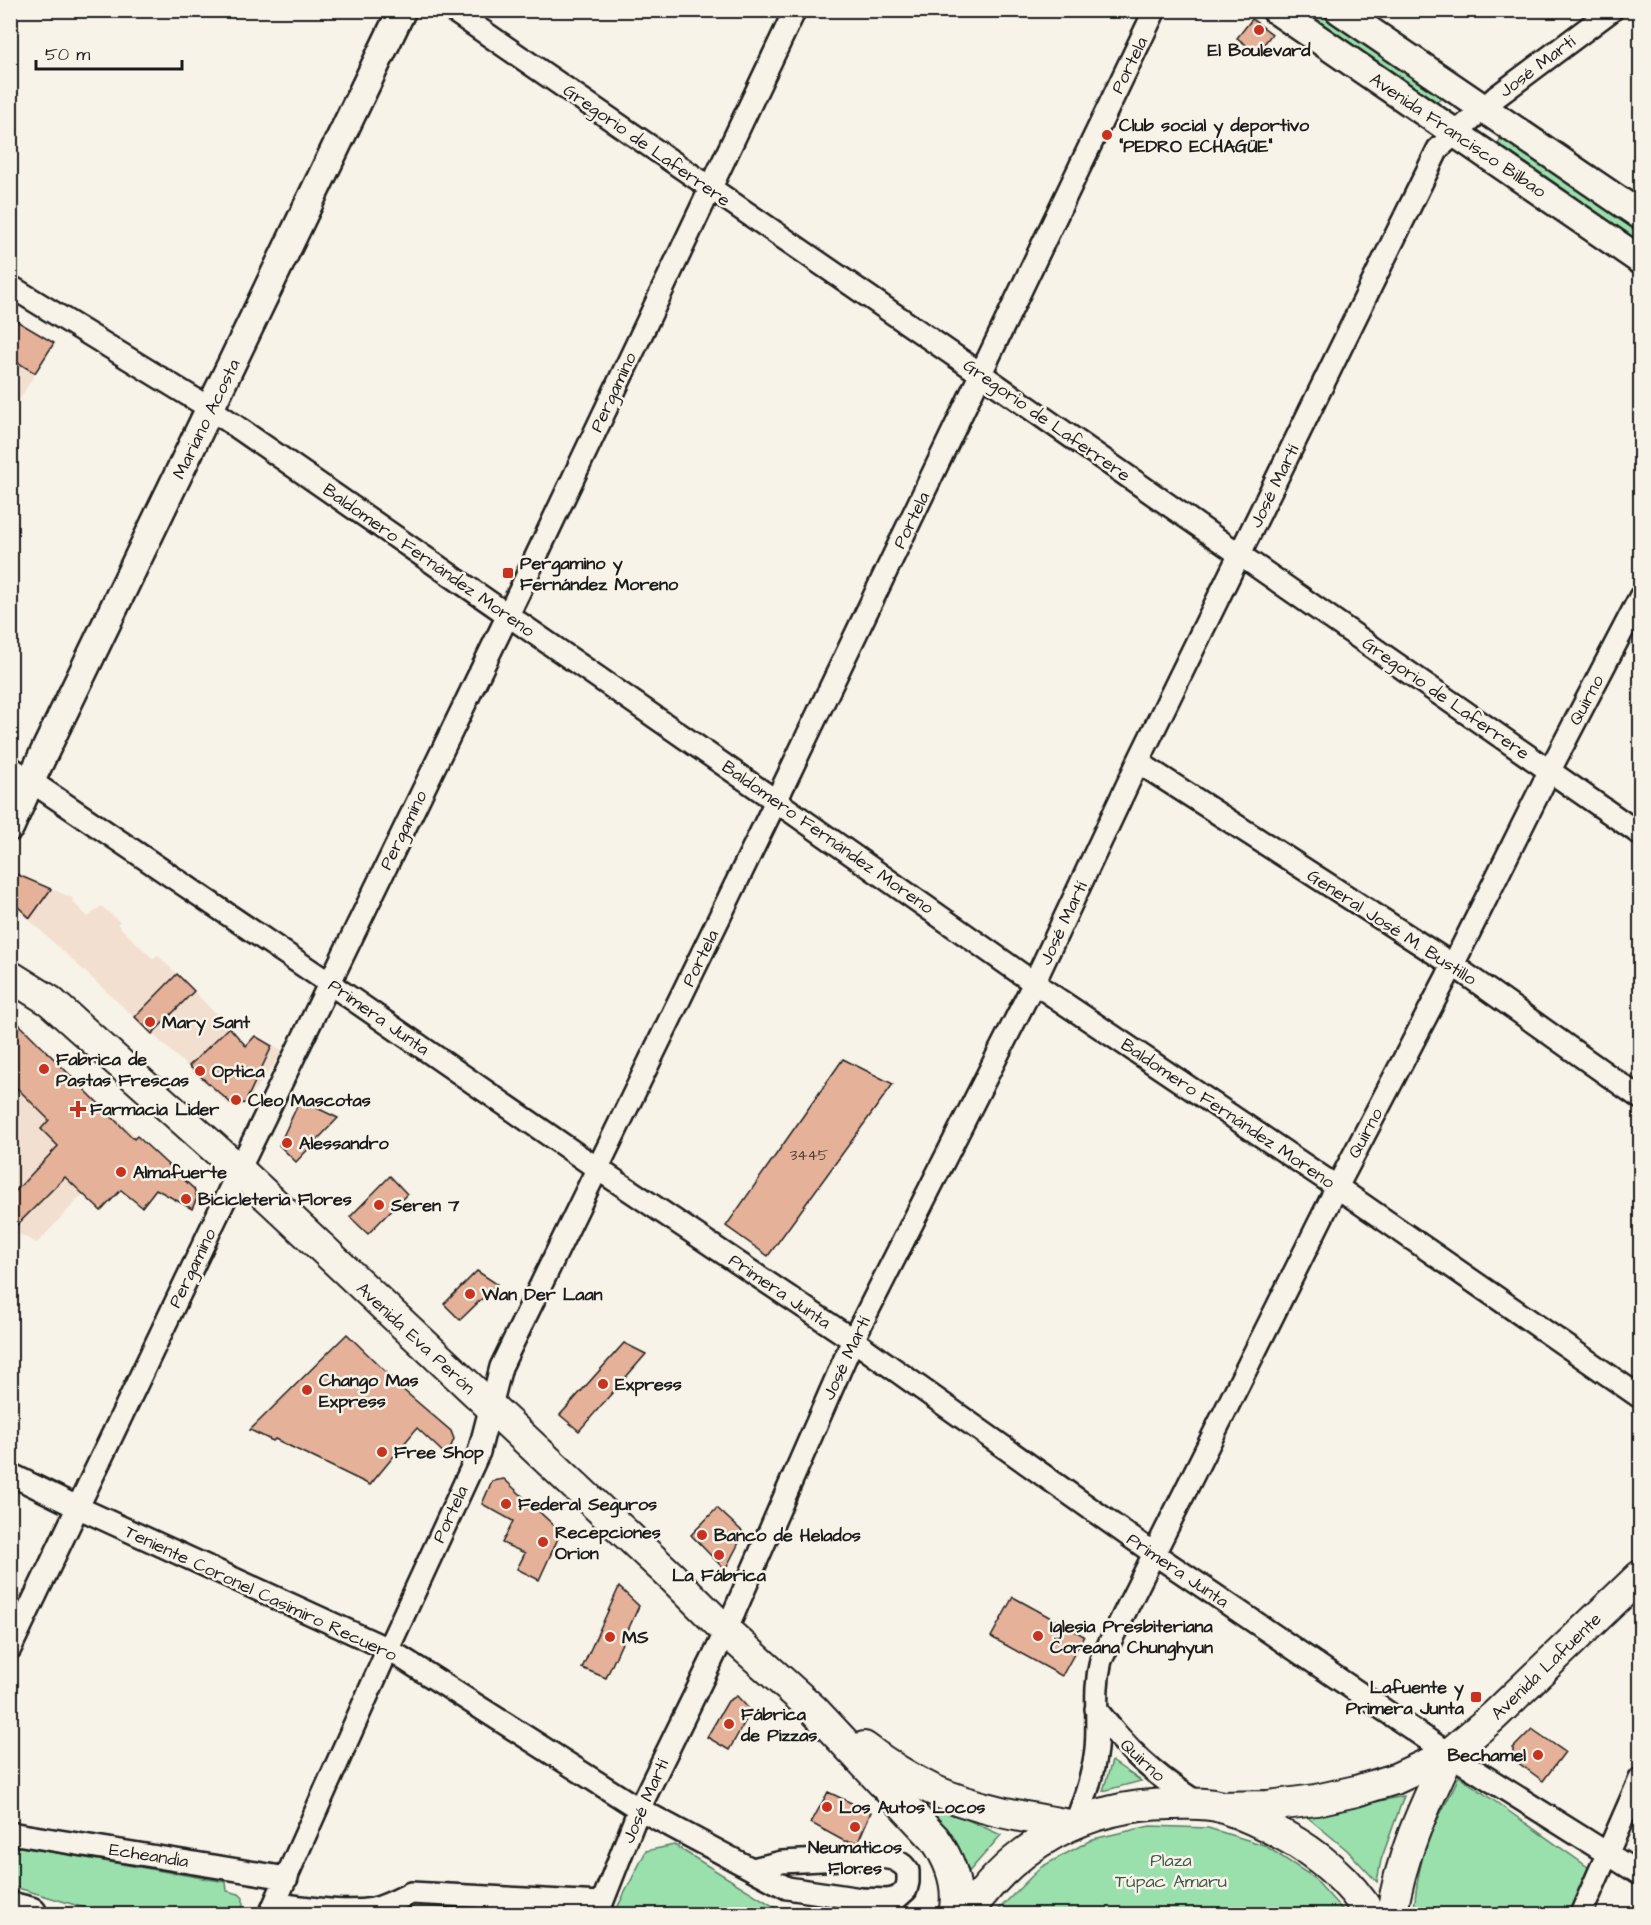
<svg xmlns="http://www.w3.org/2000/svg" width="1651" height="1925" font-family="'Architects Daughter',sans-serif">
	<rect width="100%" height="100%" fill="#f7f3e8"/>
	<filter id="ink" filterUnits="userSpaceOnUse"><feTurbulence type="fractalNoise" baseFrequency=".0167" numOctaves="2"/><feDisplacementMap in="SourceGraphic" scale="12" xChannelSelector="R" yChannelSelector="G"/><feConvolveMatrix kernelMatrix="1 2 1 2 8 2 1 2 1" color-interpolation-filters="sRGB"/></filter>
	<g filter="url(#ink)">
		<path fill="#f2dfd0" d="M11,317l43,26 -43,70z
			M16,874l57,24 -1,3 16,16 13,-11 19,16 -3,2 36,35 4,-4 20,19 69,71 9,-9 29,15 -39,53 -15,2 -217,-201v-17z
			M10,1017l181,172 7,9 -6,13v-2l-36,-20 -14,18 -21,-17 -20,21 -18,-17 -46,49 -26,-13z"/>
		<path fill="#9ae0ad" stroke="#5b7e64" stroke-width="1.5" d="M1291,11h35l116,83 -1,5 -9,5z
			M1502,137l138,87v25l-144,-103z
			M1112,1761l29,20 -38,10z
			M1459,1776l133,94 -20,44h-158c1,-24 7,-60 18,-83 8,-18 19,-36 27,-55z
			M1404,1796l-23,64 -4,22 -30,-32 -47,-39 40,-2z
			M931,1808l13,1 57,26 -34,39 -33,-53z
			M1150,1826l58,2 56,17 49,32 33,37h-350l4,-6 41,-41 52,-28z
			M10,1845l216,37 1,9 12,3 4,4v7l-4,9h-130l-10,-2 -88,-26z
			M674,1845l112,69h-172l32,-63z"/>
		<path fill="#e5b199" stroke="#1c1c1c" stroke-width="1.5" d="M1252,19l20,15 -15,19 -20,-15z
			M10,317l44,26 -19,30 -25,-15z
			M16,874l35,15 -21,29 -16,-15 -4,-16z
			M177,974l17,17 -42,43 -17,-17z
			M10,1015l124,124 3,-3 57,53 3,9 -5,11 -36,-20 -14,18 -21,-17 -20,21 -36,-34 -55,55v-35l48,-51 -17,-17 8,-9 -39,-39z
			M229,1027l17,19 9,-10 17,10 -27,57 -12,2 -44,-39z
			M843,1059l50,25 -125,172 -42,-30z
			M300,1100l38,18 -42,44 -17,-17z
			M390,1176l17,18 -39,40 -18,-17z
			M477,1271l20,13 -37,36 -16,-16z
			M347,1334l48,47 -1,1 57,49 3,8 -7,17 -30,-28 -47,57 -95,-46 -2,2 -23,-11z
			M624,1343l22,11 -67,77 -19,-16z
			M504,1479l57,53 -22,48 -22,-11 8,-16 -23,-10 11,-22 -31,-17 10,-23z
			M717,1508l27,25 -19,37 -34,-35z
			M619,1587l20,19 -33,72 -24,-10z
			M1013,1597l71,39 -22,40 -71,-39z
			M737,1696l14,15 -22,39 -22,-13 21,-36z
			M1532,1729l33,23 -22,29 -30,-22v-11z
			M828,1792l43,20 -13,30 -14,-1 -33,-18z"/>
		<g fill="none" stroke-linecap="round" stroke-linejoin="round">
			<defs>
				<path id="minor" d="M452,10l529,364 659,460
					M10,286l201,123 565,392 258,182 303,204 303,210
					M1138,762l315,203 187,133
					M10,767l319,216 269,186 255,171 300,213 296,201 191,120
					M10,1474l67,33 311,142 251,160 148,79 74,11 27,1 9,-2 9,-8 2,-8v-11l-5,-6 -9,-6 -13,-2 -99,5 -29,7
					M10,1649l229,-479 284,-586 272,-574
					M1096,1709c32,42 57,65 102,94
					M1076,1822c9,-24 17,-47 20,-73 3,-31 -3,-56 5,-89l236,-473 116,-222 97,-195 90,-173
					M10,1833l277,45
					M275,1904c32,3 67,10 98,5 13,-3 26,-10 38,-16l191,10 37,-94 87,-178 127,-291 181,-357 104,-221 300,-613 58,-52 116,-87
					M270,1914l118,-265 91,-197 22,-85 275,-566 379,-791
					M1581,1914l59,-135"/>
				<path id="tertiary" d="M1276,10l364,250
					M1339,10l301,205
					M10,827l21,-47 371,-770"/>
				<path id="secondary" d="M10,976l40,25 189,169 434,408 53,53 88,79 121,129c16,23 25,48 19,75
					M864,1747c21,16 44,31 67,42 44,20 92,28 139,36
					M1220,1807l48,-1 48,-6 40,-9 39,-12 54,-25 44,-37 147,-141
					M967,1914c48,-70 118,-109 204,-110 16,0 34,-2 50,3 21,7 43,17 62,28 34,18 67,46 87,79
					M1392,1914c8,-57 33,-109 57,-160"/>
				<path id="motorway" d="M10,1909l20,5"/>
			</defs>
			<use href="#minor" stroke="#1c1c1c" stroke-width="26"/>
			<use href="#tertiary" stroke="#1c1c1c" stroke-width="32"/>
			<use href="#secondary" stroke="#1c1c1c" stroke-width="34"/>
			<use href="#motorway" stroke="#1c1c1c" stroke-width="38"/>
			<use href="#minor" stroke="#f7f3e8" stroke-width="21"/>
			<use href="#tertiary" stroke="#f7f3e8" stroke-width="27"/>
			<use href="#secondary" stroke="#f7f3e8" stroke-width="30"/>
			<use href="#motorway" stroke="#f7f3e8" stroke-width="33"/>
		</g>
	</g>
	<g fill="#c8321e" stroke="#f7f3e8" stroke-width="2">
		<circle cx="1259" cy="30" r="6"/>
		<circle cx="1107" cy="135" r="6"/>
		<rect x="502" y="567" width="12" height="12" rx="3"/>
		<circle cx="150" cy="1022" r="6"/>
		<circle cx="44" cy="1069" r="6"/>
		<circle cx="200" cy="1071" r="6"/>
		<circle cx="236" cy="1100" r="6"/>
		<path d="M75 1100h6v6h6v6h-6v6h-6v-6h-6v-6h6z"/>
		<circle cx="287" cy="1143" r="6"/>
		<circle cx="121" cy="1172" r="6"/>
		<circle cx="186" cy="1199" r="6"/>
		<circle cx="379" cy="1205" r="6"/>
		<circle cx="470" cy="1294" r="6"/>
		<circle cx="603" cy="1384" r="6"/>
		<circle cx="307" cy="1390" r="6"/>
		<circle cx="382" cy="1452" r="6"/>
		<circle cx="506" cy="1504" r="6"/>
		<circle cx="702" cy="1535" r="6"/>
		<circle cx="543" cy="1542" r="6"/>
		<circle cx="719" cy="1555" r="6"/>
		<circle cx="1038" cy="1636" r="6"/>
		<circle cx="610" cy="1637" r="6"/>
		<rect x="1470" y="1691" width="12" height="12" rx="3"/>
		<circle cx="729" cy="1724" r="6"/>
		<circle cx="1538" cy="1755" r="6"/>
		<circle cx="827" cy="1807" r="6"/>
		<circle cx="855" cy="1827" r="6"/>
	</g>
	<g text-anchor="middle" stroke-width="5" stroke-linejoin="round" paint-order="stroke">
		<g font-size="15" fill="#4e413b">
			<text x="809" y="1160">3445</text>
		</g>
		<g font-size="18" font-weight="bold" fill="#1c1c1c" stroke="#f7f3e8" text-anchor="start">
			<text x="1259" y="56" text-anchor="middle">El Boulevard</text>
			<text x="1119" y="131">Club social y deportivo<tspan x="1119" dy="21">"PEDRO ECHAGÜE"</tspan></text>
			<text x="520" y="569">Pergamino y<tspan x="520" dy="21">Fernández Moreno</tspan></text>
			<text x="162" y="1028">Mary Sant</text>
			<text x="56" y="1065">Fabrica de<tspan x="56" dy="21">Pastas Frescas</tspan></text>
			<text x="212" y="1077">Optica</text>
			<text x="248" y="1106">Cleo Mascotas</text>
			<text x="90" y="1115">Farmacia Lider</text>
			<text x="299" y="1149">Alessandro</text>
			<text x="133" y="1178">Almafuerte</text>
			<text x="198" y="1205">Bicicleteria Flores</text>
			<text x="391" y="1211">Seren 7</text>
			<text x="482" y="1300">Wan Der Laan</text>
			<text x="319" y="1386">Chango Mas<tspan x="319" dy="21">Express</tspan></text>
			<text x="615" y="1390">Express</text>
			<text x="394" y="1458">Free Shop</text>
			<text x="518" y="1510">Federal Seguros</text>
			<text x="555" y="1538">Recepciones<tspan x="555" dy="21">Orion</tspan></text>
			<text x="714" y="1541">Banco de Helados</text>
			<text x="719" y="1581" text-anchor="middle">La Fábrica</text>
			<text x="1050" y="1632">Iglesia Presbiteriana<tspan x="1050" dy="21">Coreana Chunghyun</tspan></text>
			<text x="622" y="1643">MS</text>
			<text x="1464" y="1693" text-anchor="end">Lafuente y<tspan x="1464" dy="21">Primera Junta</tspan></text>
			<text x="741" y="1720">Fábrica<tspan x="741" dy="21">de Pizzas</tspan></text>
			<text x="1526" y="1761" text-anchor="end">Bechamel</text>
			<text x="839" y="1813">Los Autos Locos</text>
			<text x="855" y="1853" text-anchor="middle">Neumaticos<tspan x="855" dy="21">Flores</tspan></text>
		</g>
		<g font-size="18" fill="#1c1c1c" stroke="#f7f3e8">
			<text transform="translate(1129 65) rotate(-64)" y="6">Portela</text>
			<text transform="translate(1537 66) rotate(-37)" y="6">José Martí</text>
			<text transform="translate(1458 135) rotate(34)" y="6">Avenida Francisco Bilbao</text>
			<text transform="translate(647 145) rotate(35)" y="6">Gregorio de Laferrere</text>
			<text transform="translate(613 392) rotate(-65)" y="6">Pergamino</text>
			<text transform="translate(206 419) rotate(-64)" y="6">Mariano Acosta</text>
			<text transform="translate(1047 420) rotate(35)" y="6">Gregorio de Laferrere</text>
			<text transform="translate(1274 486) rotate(-64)" y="6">José Martí</text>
			<text transform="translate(911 520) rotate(-64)" y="6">Portela</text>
			<text transform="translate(429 560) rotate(35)" y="6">Baldomero Fernández Moreno</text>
			<text transform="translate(1446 698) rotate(35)" y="6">Gregorio de Laferrere</text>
			<text transform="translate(1586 700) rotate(-62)" y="6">Quirno</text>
			<text transform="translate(403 830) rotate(-64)" y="6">Pergamino</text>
			<text transform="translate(828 837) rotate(35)" y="6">Baldomero Fernández Moreno</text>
			<text transform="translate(1063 923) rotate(-65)" y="6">José Martí</text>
			<text transform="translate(1392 927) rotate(33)" y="6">General José M. Bustillo</text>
			<text transform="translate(700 958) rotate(-64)" y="6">Portela</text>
			<text transform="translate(379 1017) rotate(35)" y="6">Primera Junta</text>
			<text transform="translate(1228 1113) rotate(34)" y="6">Baldomero Fernández Moreno</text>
			<text transform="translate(1365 1133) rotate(-62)" y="6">Quirno</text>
			<text transform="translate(192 1268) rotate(-64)" y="6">Pergamino</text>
			<text transform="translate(780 1291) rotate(34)" y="6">Primera Junta</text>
			<text transform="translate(416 1338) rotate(43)" y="6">Avenida Eva Perón</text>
			<text transform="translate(846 1358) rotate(-65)" y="6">José Martí</text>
			<text transform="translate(450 1514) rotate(-65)" y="6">Portela</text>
			<text transform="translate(1178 1570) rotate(34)" y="6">Primera Junta</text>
			<text transform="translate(261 1593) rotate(25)" y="6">Teniente Coronel Casimiro Recuero</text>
			<text transform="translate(1546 1666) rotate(-44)" y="6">Avenida Lafuente</text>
			<text transform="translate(1143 1760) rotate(43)" y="6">Quirno</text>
			<text transform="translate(645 1801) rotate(-66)" y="6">José Martí</text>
			<text transform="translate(149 1855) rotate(9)" y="6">Echeandia</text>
		</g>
		<g font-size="18" fill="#425748" stroke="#f7f3e8">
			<text x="1171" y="1866">Plaza<tspan x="1171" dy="21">Túpac Amaru</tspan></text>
		</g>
	</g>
	<rect width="1651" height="1925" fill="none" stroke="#f7f3e8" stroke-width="36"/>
	<rect x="18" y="18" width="1615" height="1889" fill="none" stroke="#1c1c1c" stroke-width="2" filter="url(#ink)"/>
	<path d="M36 60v9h146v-9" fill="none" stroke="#1c1c1c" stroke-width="3"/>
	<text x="45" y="60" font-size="18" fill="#1c1c1c" stroke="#f7f3e8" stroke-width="4.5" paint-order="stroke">50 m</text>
</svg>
